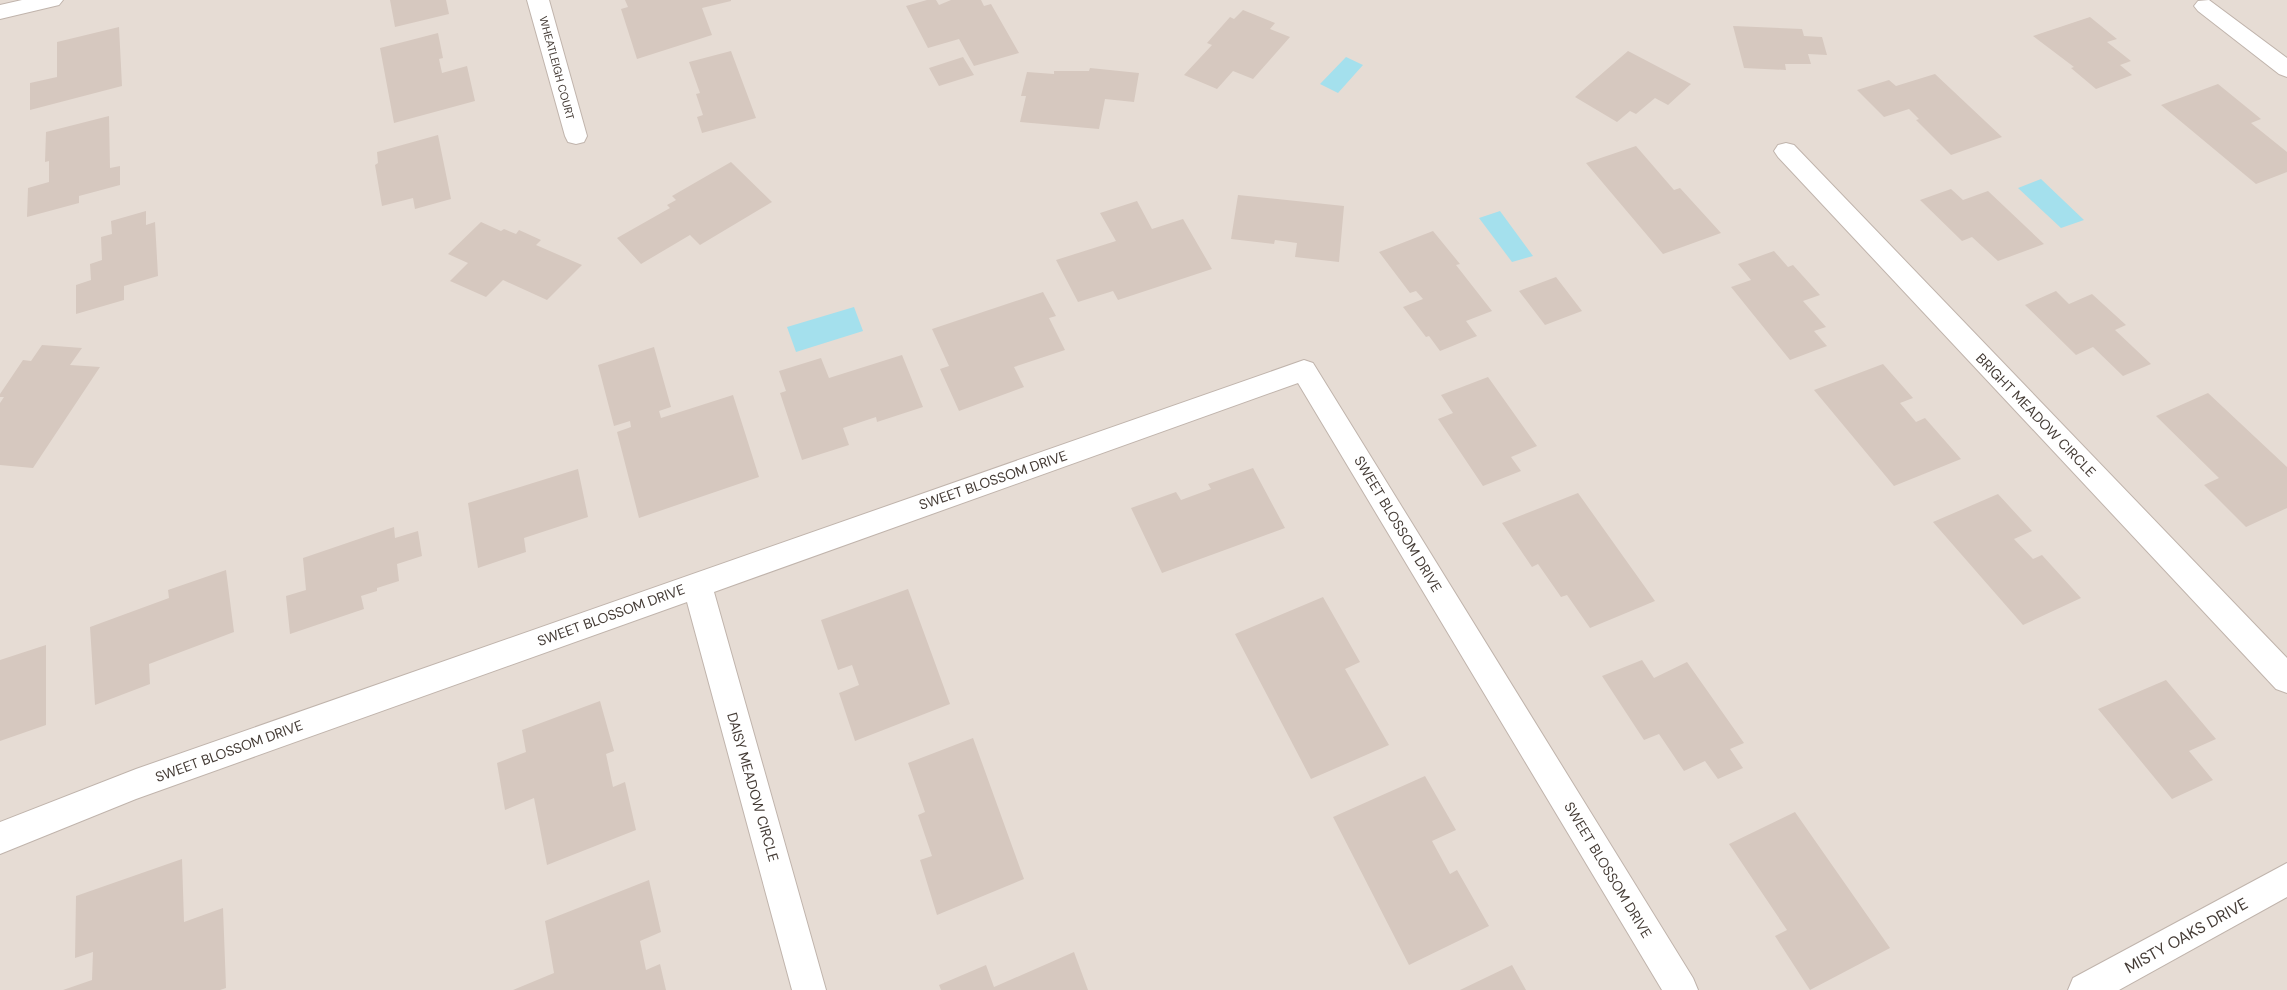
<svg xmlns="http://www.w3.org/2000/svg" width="2287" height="990" font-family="'DM Sans',sans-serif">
	<rect width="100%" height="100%" fill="#f2ece6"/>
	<path fill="#e6dcd4" d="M0,0h2287v990h-2287z"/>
	<path fill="#a4e0ed" d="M1346,57l17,8 -25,28 -18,-9z
		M2041,179l43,41 -23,8 -43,-40z
		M1500,211l33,45 -21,6 -33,-44z
		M854,307l9,24 -67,21 -9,-25z"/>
	<path fill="#d6c8bf" d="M390,0h56l3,14 -54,13z
		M625,0h106v1l-29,7 10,27 -75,24 -16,-50 7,-2z
		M927,0h9l3,5 12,-5h30l3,6 7,-2 28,49 -45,13 -15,-27 -31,9 -22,-42z
		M1243,10l32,13 -5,6 20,8 -37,42 -20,-8 -16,18 -33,-14 28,-30 -5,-2 23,-26 4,2z
		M2090,17l27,22 -10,3 24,19 -11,4 12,10 -36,14 -25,-21 3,-1 -41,-31z
		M1733,26l69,3 2,7 18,1 5,18 -19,-1 3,10h-26l1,6 -42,-2z
		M119,27l3,59 -92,24v-27l27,-6v-35z
		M438,33l5,25 -4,1 3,14 25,-7 8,35 -81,22 -14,-75z
		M731,51l25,67 -54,15 -5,-16 6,-2 -7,-21 4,-1 -11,-31z
		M1628,51l63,33 -23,21 -13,-7 -19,16 -6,-3 -13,11 -42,-25z
		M963,57l11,18 -35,11 -10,-18z
		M1090,68l49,5 -5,29 -29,-3 -6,30 -79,-7 6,-26h-5l6,-24 27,2v-3h35z
		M1935,74l67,63 -51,18 -35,-35 3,-1 -10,-10 -25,8 -27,-27 32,-10 7,6z
		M2218,84l43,35 -10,4 36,29v20l-31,12 -95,-79z
		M109,116l1,52 10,-2v19l-41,11v7l-52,14 1,-29 21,-6v-21l-4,1 1,-30z
		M438,135l13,64 -36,10 -2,-11 -31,8 -7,-41 3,-2 -1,-11z
		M1636,146l38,44 6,-2 41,45 -58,21 -77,-91z
		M731,162l41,40 -72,43 -10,-10 -49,29 -24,-26 53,-30 -3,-3 9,-5 -4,-4z
		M1951,189l12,11 25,-9 56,53 -46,17 -26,-24 -10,4 -42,-41z
		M1238,195l106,11 -5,56 -44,-5 2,-14 -22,-3 -1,4 -43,-5z
		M1137,201l15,28 31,-10 29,50 -94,31 -5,-9 -35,11 -22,-42 60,-19 -16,-28z
		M146,211v14l9,-3 3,54 -34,10v14l-48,14v-29l15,-5 -1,-16 12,-4 -1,-23 11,-3 -1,-13z
		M481,222l20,9 3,-2 12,5 3,-4 22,10 -5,5 46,20 -35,35 -44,-20 -17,17 -36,-16 18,-18 -20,-9z
		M1433,231l27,33 -4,1 36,46 -26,10 11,15 -37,15 -11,-15 -3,1 -23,-30 20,-8 -7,-8 -6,2 -31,-41z
		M1774,251l14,16 5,-2 27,30 -17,6 23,26 -12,4 13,15 -37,14 -59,-73 20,-7 -13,-16z
		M1556,277l26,34 -37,14 -26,-34z
		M2056,291l13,13 23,-10 34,31 -11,5 36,34 -28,12 -30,-29 -17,8 -51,-50z
		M1043,292l13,24 -7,2 16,32 -51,17 10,20 -65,24 -19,-42 9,-3 -17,-37z
		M42,345l40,3 -12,17 30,2 -67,101 -33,-3v-62l4,-6h-4v-3l23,-34 8,1z
		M654,347l17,60 -12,4 2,7 72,-23 26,82 -120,41 -22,-86 14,-5 -1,-6 -16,5 -16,-61z
		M902,355l21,52 -46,15 -1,-5 -33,11 6,17 -47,15 -22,-67 6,-2 -7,-20 42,-13 8,20z
		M1883,364l30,34 -13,5 16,19 9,-4 36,41 -67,27 -80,-96z
		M1488,377l49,69 -26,11 10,14 -38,15 -45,-67 15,-6 -12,-18z
		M2208,393l79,74v41l-41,19 -42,-42 15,-7 -63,-62z
		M1253,468l32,60 -123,45 -31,-65 45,-16 5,8 30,-11 -3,-5z
		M578,469l10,48 -64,21 2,14 -48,16 -10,-65z
		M1578,493l77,108 -65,27 -23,-33 -6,2 -23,-33 -6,3 -30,-44z
		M1998,494l34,37 -18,8 19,20 9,-4 39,43 -58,27 -90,-103z
		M394,527l1,11 23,-7 4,25 -25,8 2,17 -22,7v3l-16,5 3,13 -74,25 -4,-38 20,-6 -3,-32z
		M226,570l8,62 -85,32 1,20 -55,21 -5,-78 79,-29 -1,-8z
		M908,589l42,115 -95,37 -16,-48 20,-8 -7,-20 -14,5 -17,-50z
		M1323,597l37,65 -15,7 44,76 -78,34 -76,-145z
		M46,645v80l-46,16v-81z
		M1642,660l12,18 33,-16 57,81 -14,6 13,19 -25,11 -13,-18 -21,10 -25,-37 -15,6 -42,-64z
		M2166,680l50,59 -27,12 24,29 -41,19 -74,-90z
		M600,701l14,50 -8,3 7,33 12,-5 11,48 -89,35 -13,-67 -29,12 -8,-47 29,-11 -4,-22z
		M973,738l51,141 -87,36 -17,-55 12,-4 -14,-41 7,-3 -17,-49z
		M1425,776l31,54 -24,11 18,33 7,-4 32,56 -80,39 -76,-148z
		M1795,812l95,136 -80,42 -35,-54 12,-6 -58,-86z
		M182,859l2,63 39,-14 3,80 -6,2h-157l29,-10 1,-28 -18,6 1,-62z
		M649,880l12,52 -21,9 6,29 14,-6 6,26h-153l41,-17 -9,-52z
		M1074,952l14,38h-147l-2,-5 47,-20 8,22z
		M1512,965l14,25h-66z"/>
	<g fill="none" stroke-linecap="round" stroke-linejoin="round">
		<defs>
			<path id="minor" d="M22,0h41l-4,5 -59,14v-14z
				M527,0h22l38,136 -3,6 -8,2 -8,-2 -3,-6z
				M2209,0l78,58v19l-8,-3 -81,-63 -4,-5 4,-5z
				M1786,143l8,2 493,513v35l-11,-4 -498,-532 -4,-6 4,-6z
				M1304,360l9,3 380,615 5,12h-36l-364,-607 -584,209 112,398h-34l-105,-388 -551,197 -136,55v-32l136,-53z
				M2287,863v34l-168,93h-51l5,-12z"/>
		</defs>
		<use href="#minor" stroke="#c0b4ac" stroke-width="2"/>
		<use href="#minor" fill="#fff" fill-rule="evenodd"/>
	</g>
	<g text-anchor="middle" stroke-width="4" stroke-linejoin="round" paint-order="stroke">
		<g font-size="11" fill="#443b35" stroke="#fff">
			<text transform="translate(557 68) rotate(75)" y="4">WHEATLEIGH COURT</text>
		</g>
		<g font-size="14" fill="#443b35" stroke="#fff">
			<text transform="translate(2036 415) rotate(46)" y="5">BRIGHT MEADOW CIRCLE</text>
			<text transform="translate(993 480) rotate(-19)" y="5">SWEET BLOSSOM DRIVE</text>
			<text transform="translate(1398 524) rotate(59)" y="5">SWEET BLOSSOM DRIVE</text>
			<text transform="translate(611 615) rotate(-20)" y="5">SWEET BLOSSOM DRIVE</text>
			<text transform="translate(229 751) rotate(-20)" y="5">SWEET BLOSSOM DRIVE</text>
			<text transform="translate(753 787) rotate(74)" y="5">DAISY MEADOW CIRCLE</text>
			<text transform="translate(1608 870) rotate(59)" y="5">SWEET BLOSSOM DRIVE</text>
		</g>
		<g font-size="16" fill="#443b35" stroke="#fff">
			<text transform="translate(2186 935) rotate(-29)" y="6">MISTY OAKS DRIVE</text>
		</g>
	</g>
</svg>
